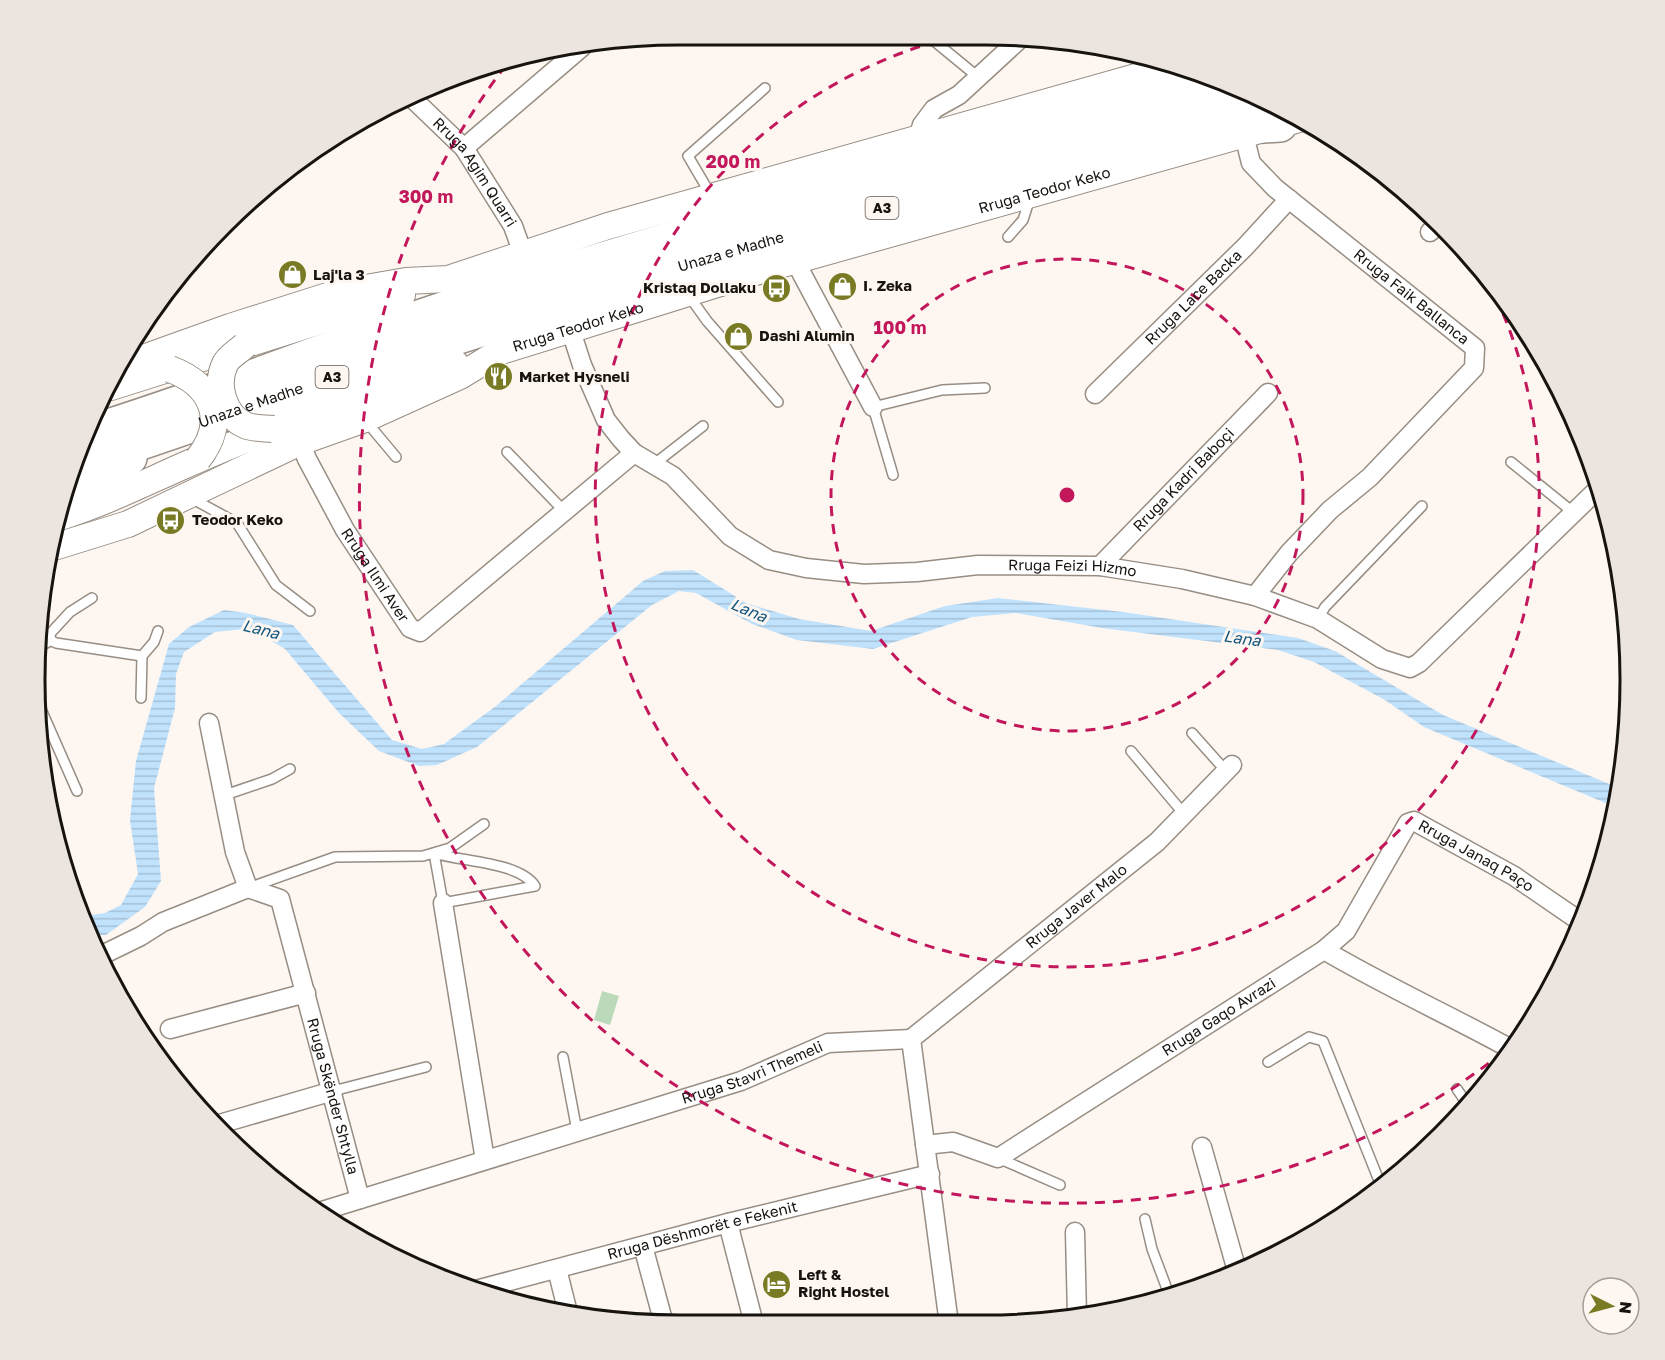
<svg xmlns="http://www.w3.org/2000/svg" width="1665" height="1360" font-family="'Golos Text',sans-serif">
	<defs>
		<pattern id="water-rules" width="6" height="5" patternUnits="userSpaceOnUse" patternTransform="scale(1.5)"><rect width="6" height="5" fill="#c0e2fc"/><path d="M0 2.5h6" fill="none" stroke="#a4c1d7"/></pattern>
	</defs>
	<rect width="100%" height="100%" fill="#fef7f1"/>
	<path fill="#badaba" d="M602,991l17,5 -9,29 -16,-5z"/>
	<path fill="url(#water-rules)" d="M693,570l53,33 53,16 72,12 74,-25 53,-8 125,14 175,26 37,13 108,64 176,73 -4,19 -191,-80 -39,-27 -71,-38 -36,-12 -176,-22 -86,-15 -44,4 -99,32 -76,-9 -45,-16 -56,-31 -17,-2 -27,14 -175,142 -40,18 -18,1 -40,-15 -40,-38 -54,-64 -20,-12 -22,-8 -28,3 -31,20 -8,22 -1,34 -21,80 7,93 -16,26 -39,28h-15l-7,-19 21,-3 16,-8 17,-31 -8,-54 6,-59 33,-117 20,-17 35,-17 22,3 47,12 99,115 30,9 22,-5 52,-38 147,-125 22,-10z"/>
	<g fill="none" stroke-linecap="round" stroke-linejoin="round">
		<defs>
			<path id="lane" d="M928,36l50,41
				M711,195l-23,-39 77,-68
				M1008,237l15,-17 7,-22
				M689,296l18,25 71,81
				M365,420l31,37
				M507,452l57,59
				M1511,462l63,51
				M653,465l50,-39
				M893,475l-20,-68 69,-17 43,-2
				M191,498l46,25 39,62 34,26
				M92,598l-22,14 -24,26 10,5 86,13
				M1318,619l7,-12 97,-101
				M141,698l1,-42 12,-14 4,-11
				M40,707l37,84
				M1192,733l33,37
				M1131,751l53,63
				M225,795l47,-16 18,-10
				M434,853c29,9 85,9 101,33l-92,17z
				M251,887l84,-30 88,-1 27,-8 34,-24
				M563,1057l14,74
				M1268,1062l41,-25 14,4 59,147
				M1457,1089l12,18
				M333,1091l93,-24
				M998,1158l62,27
				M1145,1219l7,30 18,48"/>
			<g id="street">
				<path id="s1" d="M412,98l52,50 49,78 10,28"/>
				<path id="s2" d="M1244,135l7,28 24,25 200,160 -1,20 -104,109 -40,33 -41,43 -34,43"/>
				<path d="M918,138l4,-13 12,-16 25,-14 64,-59"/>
				<path d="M464,148l118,-101"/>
				<path d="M1430,232l10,-10"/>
				<path d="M795,261l78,146"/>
				<path id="s3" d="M571,331l11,34 24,55 15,19 13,14 39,23 57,60 39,24 37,8 58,6 53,-2 61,-7 122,1 82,13 73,17 63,23 64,40 28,9 9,-5 180,-175"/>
				<path id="s4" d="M1095,394l150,-147 44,-48"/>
				<path id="s5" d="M300,442l7,17 38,71 65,98 10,4 214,-179"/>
				<path id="s6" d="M1100,566l168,-173"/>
				<path d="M36,643l10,-5"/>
				<path d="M209,723l26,129 13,36"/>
				<path id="s7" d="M248,888l32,11 80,300"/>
				<path d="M443,903l42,257"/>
				<path id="s8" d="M1324,950l22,-19 62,-108 6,-2 100,55 67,46"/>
				<path d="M98,957l43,-21 22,-14 85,-34"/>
				<path d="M170,1029l136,-36"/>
				<path id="s9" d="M911,1039l246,-197 75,-77"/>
				<path d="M911,1039l38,285"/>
				<path d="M216,1125l117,-34"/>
				<path id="s10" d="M925,1145l28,-3 45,16 326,-208c61,36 125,65 187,99"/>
				<path d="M1202,1147l35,124"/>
				<path id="s11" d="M322,1211l419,-130 87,-38 83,-4"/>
				<path d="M728,1223l26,101"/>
				<path d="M1075,1232l2,84"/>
				<path d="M643,1246l21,78"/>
				<path d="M557,1269l11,44"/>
				<path id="s12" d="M476,1290l252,-67 202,-49"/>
			</g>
			<g id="secondary">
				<path d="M121,366l109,-39 107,-34 69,-12 42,-2 160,-53 567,-160"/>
				<path d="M111,387l291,-92"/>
				<path d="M60,517c48,-15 92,-38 139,-58 84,-36 169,-68 256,-96"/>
				<path id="s13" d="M54,547l74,-23 172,-82 65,-23 95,-43 41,-25 271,-84 527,-148"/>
			</g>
			<g id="highway">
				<path d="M1202,130l78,-5"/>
				<path d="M89,432c127,-39 251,-90 378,-131 250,-79 503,-150 756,-220"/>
				<path id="s14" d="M71,467l280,-96 328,-104 582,-168"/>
				<path d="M64,495l25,-8 41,-29"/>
			</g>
		</defs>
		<use href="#lane" stroke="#978d83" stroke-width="12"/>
		<use href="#street" stroke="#978d83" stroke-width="21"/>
		<use href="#secondary" stroke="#978d83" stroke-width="28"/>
		<use href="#highway" stroke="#978d83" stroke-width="36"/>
		<use href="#lane" stroke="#fff" stroke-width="9"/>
		<use href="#street" stroke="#fff" stroke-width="18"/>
		<use href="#secondary" stroke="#fff" stroke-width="26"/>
		<use href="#highway" stroke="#fff" stroke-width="33"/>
		<defs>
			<path id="secondary-bridge" d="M245,345c-6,6 -17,12 -20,19 -10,21 -1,52 20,61 8,4 20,3 28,4
				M170,369c43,16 58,52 28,90"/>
		</defs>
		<use href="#secondary-bridge" stroke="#978d83" stroke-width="28" stroke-linecap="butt"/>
		<use href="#secondary-bridge" stroke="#fff" stroke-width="26"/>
	</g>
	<g fill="none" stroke="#c2185b" stroke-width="3" stroke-dasharray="10 8">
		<circle cx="1067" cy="495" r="236"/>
		<path d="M1488 281A472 472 0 1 1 957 36"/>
		<path d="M1517 1041A707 707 0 0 1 510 60"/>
	</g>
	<defs>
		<symbol id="shop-disc" viewBox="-11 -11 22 22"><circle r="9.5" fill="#797b24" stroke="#fef7f1"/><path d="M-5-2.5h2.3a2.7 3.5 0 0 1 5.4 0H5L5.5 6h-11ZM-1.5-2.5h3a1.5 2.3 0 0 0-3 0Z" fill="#fff"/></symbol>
		<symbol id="bus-disc" viewBox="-11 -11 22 22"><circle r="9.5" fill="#797b24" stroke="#fef7f1"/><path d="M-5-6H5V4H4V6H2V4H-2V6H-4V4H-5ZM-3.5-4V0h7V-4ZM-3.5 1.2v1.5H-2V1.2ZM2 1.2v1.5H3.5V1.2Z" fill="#fff"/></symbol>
		<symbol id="restaurant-disc" viewBox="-11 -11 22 22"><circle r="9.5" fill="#797b24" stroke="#fef7f1"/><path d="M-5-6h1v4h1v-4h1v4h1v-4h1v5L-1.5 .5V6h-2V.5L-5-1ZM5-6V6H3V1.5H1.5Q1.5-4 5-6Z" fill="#fff"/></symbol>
		<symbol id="hotel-disc" viewBox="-11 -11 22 22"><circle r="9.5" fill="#797b24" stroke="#fef7f1"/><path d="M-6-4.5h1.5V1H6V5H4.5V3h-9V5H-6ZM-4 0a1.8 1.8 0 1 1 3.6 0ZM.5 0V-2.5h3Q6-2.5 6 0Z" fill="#fff"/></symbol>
	</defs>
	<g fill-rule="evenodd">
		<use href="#shop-disc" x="276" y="258" width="33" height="33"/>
		<use href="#shop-disc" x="826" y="270" width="33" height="33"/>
		<use href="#bus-disc" x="760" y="272" width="33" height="33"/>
		<use href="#shop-disc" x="722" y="320" width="33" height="33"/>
		<use href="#restaurant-disc" x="482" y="360" width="33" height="33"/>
		<use href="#bus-disc" x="154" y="504" width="33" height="33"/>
		<use href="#hotel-disc" x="760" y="1268" width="33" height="33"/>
	</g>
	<g text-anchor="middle" stroke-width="6" stroke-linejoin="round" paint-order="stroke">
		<g fill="#fef7f1" stroke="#5c5753" stroke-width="1.5">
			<rect x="865.5" y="197" width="33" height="22" rx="4.5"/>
			<rect x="315.5" y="366" width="33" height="22" rx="4.5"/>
		</g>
		<g font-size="14" font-weight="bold" fill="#17130f">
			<text x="882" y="213">A3</text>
			<text x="332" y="382">A3</text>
		</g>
		<g font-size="15" fill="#17130f" stroke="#fef7f1">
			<text dy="5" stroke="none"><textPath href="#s1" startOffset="98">Rruga Agim Quarri</textPath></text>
			<text dy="5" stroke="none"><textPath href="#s13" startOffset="1056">Rruga Teodor Keko</textPath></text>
			<text dy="5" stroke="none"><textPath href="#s14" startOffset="694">Unaza e Madhe</textPath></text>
			<text dy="5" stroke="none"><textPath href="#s4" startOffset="138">Rruga Lace Backa</textPath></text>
			<text dy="5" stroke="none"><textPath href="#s2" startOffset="238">Rruga Faik Ballanca</textPath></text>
			<text dy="5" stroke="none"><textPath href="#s13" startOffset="570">Rruga Teodor Keko</textPath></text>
			<text dy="5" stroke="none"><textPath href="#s14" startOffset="190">Unaza e Madhe</textPath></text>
			<text dy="5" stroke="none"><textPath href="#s6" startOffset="120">Rruga Kadri Baboçi</textPath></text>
			<text dy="5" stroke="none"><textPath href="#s3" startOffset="618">Rruga Feizi Hizmo</textPath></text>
			<text dy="5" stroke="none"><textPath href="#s5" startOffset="153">Rruga Ilmi Aver</textPath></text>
			<text dy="5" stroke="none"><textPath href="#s8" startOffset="231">Rruga Janaq Paço</textPath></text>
			<text dy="5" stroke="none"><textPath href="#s9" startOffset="212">Rruga Javer Malo</textPath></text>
			<text dy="5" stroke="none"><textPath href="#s10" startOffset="338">Rruga Gaqo Avrazi</textPath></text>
			<text dy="5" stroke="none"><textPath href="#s11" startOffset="452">Rruga Stavri Themeli</textPath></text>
			<text dy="5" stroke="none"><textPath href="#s7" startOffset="238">Rruga Skënder Shtylla</textPath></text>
			<text dy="5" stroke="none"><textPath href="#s12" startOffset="234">Rruga Dëshmorët e Fekenit</textPath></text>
		</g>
		<g font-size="15" font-weight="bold" fill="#17130f" stroke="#fef7f1" text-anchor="start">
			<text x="313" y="280">Laj'la 3</text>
			<text x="863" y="291">I. Zeka</text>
			<text x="756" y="293" text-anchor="end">Kristaq Dollaku</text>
			<text x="759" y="341">Dashi Alumin</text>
			<text x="519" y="382">Market Hysneli</text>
			<text x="192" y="525">Teodor Keko</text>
			<text x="798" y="1280">Left &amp;<tspan x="798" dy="17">Right Hostel</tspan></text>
		</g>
		<g font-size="16" font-style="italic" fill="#13557f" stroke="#fef7f1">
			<text transform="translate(749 610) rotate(23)" y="6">Lana</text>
			<text transform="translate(261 629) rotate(14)" y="6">Lana</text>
			<text transform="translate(1242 638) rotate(8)" y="6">Lana</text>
		</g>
	</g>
	<path d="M0 0H1665V1360H0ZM680 45H985A635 635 0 0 1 1620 680V680A635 635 0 0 1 985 1315H680A635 635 0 0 1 45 680V680A635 635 0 0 1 680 45Z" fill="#ece5df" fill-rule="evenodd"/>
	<path fill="none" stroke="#17130f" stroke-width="3" d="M680 45H985A635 635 0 0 1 1620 680V680A635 635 0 0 1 985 1315H680A635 635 0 0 1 45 680V680A635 635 0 0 1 680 45Z"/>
	<circle cx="1067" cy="495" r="9" fill="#c2185b" stroke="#fef7f1" stroke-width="3"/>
	<g font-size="18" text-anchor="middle" font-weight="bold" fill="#c2185b" stroke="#fef7f1" stroke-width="6" stroke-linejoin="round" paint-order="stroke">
		<text x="733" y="168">200 m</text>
		<text x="426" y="203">300 m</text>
		<text x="900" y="334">100 m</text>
	</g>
	<g transform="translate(1611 1306) rotate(96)"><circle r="28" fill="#fef7f1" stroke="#a29c97" stroke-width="1.5"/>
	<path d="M0-4.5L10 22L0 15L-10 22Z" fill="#797b24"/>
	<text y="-9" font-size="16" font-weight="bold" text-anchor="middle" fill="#17130f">N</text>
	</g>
</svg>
